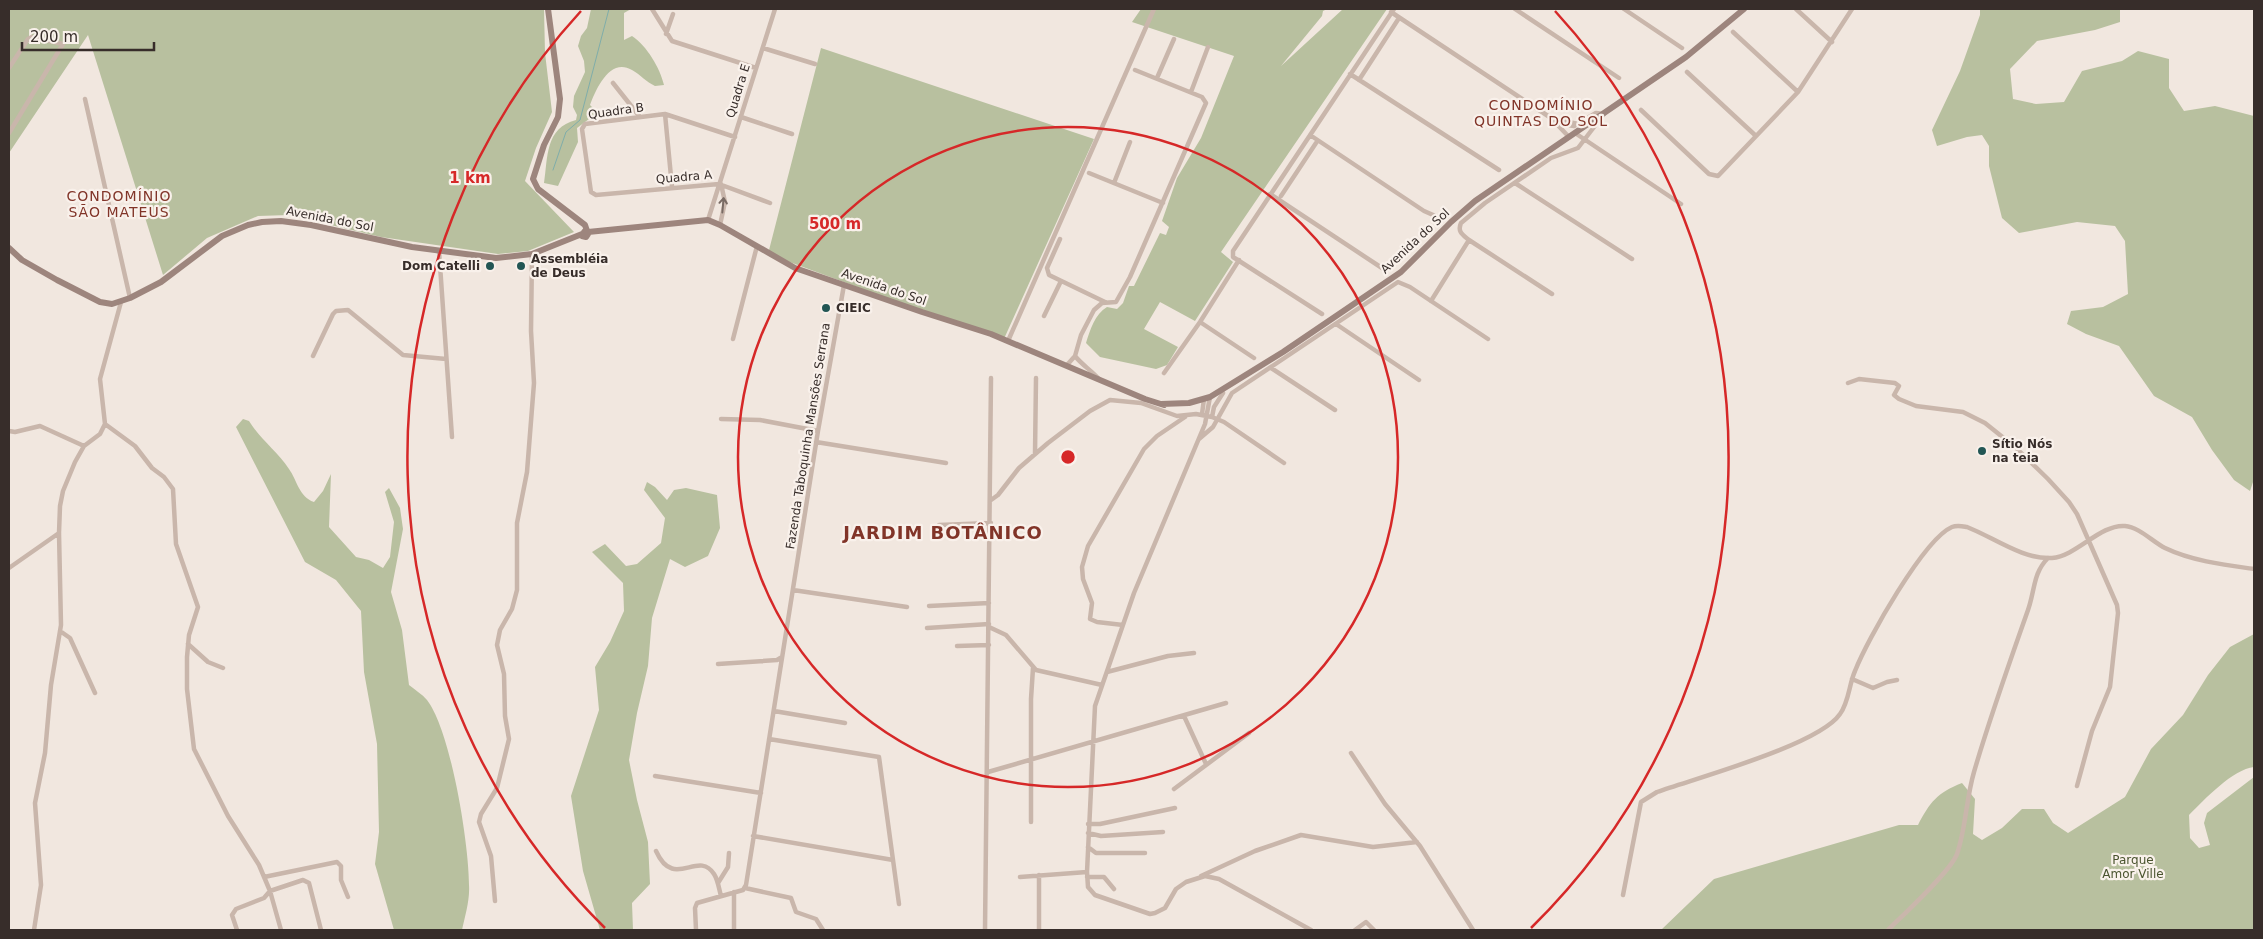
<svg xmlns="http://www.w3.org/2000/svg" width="2263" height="939" font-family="'DejaVu Sans',sans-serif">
	<rect width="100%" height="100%" fill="#f1e7df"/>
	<path fill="#b8c09f" d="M9,9h535l1,44 7,59 -16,36 -11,33 49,51 -46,19 -30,3 -117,-17 -92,-22 -31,1 -51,22 -44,37 -75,-240 -79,118z
		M591,9h40l-7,4v27l8,-4c15,10 28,32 32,49l-9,1c-9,-4 -14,-11 -23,-16 -22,-13 -36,19 -42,35l9,9 -10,5 -12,9 1,14 -20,44 -14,-3c4,-26 1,-55 32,-63l1,-5 -4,-8 1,-11 11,-24 -1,-11 -6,-15 3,-10 6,-8z
		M1141,9h186l-4,2 -1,5 -41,50 62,-57h44l-166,243 12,10 -38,59 -35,-19 -16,27 34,18 -11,18 -11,4 -56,-12 -14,-14c4,-13 9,-29 21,-36l10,2 6,-6 6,-17h5l26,-53 6,2 3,-8 -7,-6 15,-43 24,-40 33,-82 -102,-34z
		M1980,9h140v13l-25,8 -58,11 -27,28 3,30 23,5 28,-2 18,-31 40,-10 16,-10 31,8v29l15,23 31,-5 39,10v363l-4,12 -16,-11 -22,-30 -20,-33 -38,-21 -35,-50 -33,-12 -19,-10 4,-13 32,-4 25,-13 -3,-53 -10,-15 -38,-4 -58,11 -17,-15 -13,-52v-20l-7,-11 -15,2 -30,9 -5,-16 28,-59 20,-56z
		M821,48l273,91 -91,202 -235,-87z
		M243,419l6,2c11,18 28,30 40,48 8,11 10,28 25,33l9,-11 8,-17 -2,53 27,30 13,3 14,8 7,-11 4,-35 -9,-30 4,-4 11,20 3,21 -12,63 11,38 7,55c6,5 13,9 18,15 24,31 42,144 42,185 1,15 -4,31 -7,45h-68l-19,-66 4,-32 -2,-88 -13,-72 -3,-61 -25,-31 -31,-18 -69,-135z
		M647,482l8,5 12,13 7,-10 12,-2 31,7 3,33 -12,28 -23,11 -15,-8 -18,59 -4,48 -11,47 -8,47 8,40 11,42 2,42 -18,19 1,27h-33l-17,-59 -12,-75 28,-86 -4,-43 15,-25 14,-31 -1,-28 -31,-31 13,-8 21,22 11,-2 24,-21 4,-25 -21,-28z
		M2254,634v133c-21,2 -50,33 -65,48l1,23 9,10 11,-3 -6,-22 3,-10 47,-36v153h-593l53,-51 185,-54h19c12,-23 19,-32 44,-42l13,16 -2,35 9,6 20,-12 20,-19h22l9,14 15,10 57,-36 26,-48 32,-34 25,-40 22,-28z"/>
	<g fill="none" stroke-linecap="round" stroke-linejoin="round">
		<path stroke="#7fadaa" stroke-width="1" d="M553,170l13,-38 14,-12 29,-111"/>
		<path stroke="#c9b6ab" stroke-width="4.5" d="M652,9l20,32 84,27
			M1515,9l104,69
			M1624,9l58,39
			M1796,9l36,33
			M1391,12l160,106 18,19
			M1733,32l65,60
			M666,34l7,-20
			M763,48l52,16
			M9,68l19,-29 3,-2 32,7 -54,89
			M1687,72l69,64
			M1350,74l149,96
			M1157,78l17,-39
			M1359,80l40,-62
			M613,83l27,34
			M1191,92l17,-45
			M85,99l45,199
			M1641,110l68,64 9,2 80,-84 54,-83
			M665,114l7,73
			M741,117l51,17
			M1555,119l23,5
			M1575,133l106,71
			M1310,135l114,76 16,7
			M735,137l-70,-23 -80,10 -3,5 9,63 5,3 123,-11 51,19
			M1089,173l74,30
			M1114,183l16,-41
			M1515,183l117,76
			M1270,194l115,76
			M1281,196l35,-53
			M708,220l67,-211
			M720,225l5,-23 -4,-18
			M1060,239l-13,29 2,7 56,27
			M1469,240l83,54
			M439,251l13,186
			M1431,301l38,-61c-6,-5 -12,-8 -8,-17l24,-20 66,-45 27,-10 26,-34 -8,-1 -22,13 -13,-2 -10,-6
			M1322,314l-89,-57v-6l161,-242
			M1044,316l17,-35
			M1200,322l54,36
			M1336,324l83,56
			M733,339l24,-93
			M1008,341l146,-332
			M313,356l20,-42 3,-3 12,-1 55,45 43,4
			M1075,356c7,9 16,14 24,23
			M1067,365l8,-9 6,-21 13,-25 8,-7 14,-1 14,-25 76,-174 -4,-6 -67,-27
			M1271,368l64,42
			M1164,373l36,-51 39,-62
			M1848,383l11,-4 36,4 4,3 -5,9 5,4 17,7 47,6 22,11 30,24 33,32 21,23 8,12 40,91 1,8 -8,74 -18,44 -15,55
			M1210,397l-5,27 -71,169 -39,113 -8,166 1,15 7,8 55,19 5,-1 10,-5 11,-19 10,-7 19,-6 14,3 92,51
			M1202,414l2,-15
			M1212,417l2,-10 9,-14
			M721,419l39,1 58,11
			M105,424l30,22 17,22 12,9 9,12 3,55 22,63 -9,28 -2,22v32l7,60 34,67 31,49 11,26 11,39
			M9,431l6,1 25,-6 44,20
			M1199,439l14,-12 19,-34 166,-111 12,5 78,52
			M816,442l130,21
			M1035,454l1,-76
			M991,500l7,-5 21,-27 29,-25 42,-32 20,-11 31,3 36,13 19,-2 16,3 12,5 60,41
			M939,525l52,-2
			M9,568l50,-35
			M793,590l114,17
			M929,606l60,-3
			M1123,625l-26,-3 -7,-3 2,-16 -9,-24 -1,-12 6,-21 56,-97 13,-13 28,-19
			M989,627l17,8 30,35 66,15
			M927,628l62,-4
			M60,631l10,7 25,55
			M188,644l20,18 15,6
			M957,646l32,-1
			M718,664l59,-4 5,-3
			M1107,672l61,-16 26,-3
			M1852,679l21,9 14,-6 10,-2
			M774,711l71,12
			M1184,716l22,48
			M769,739l110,18 20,147
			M1351,753l34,51 35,42 53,84
			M988,772l238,-69
			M655,776l106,17
			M1174,789l75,-56
			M1031,822v-123l2,-31
			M1088,824h12l75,-16
			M1088,833l13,3 62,-4
			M753,836l140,24
			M1088,847l8,6h49
			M656,851c18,40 42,-2 58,23 4,6 5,15 7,22
			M1201,876l54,-25 46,-16 72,12 44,-5
			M264,877l73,-15 4,4v14l7,17
			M1020,877l67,-5
			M1087,877h17l10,12
			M718,883l10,-16 1,-14
			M745,888l46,10 5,14 20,7 7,11
			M734,892v38
			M1623,895l18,-93 16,-10c39,-14 162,-47 183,-78 9,-12 9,-30 15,-43 12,-31 69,-132 97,-144 5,-2 9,-1 15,0 26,10 56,33 85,31 25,-2 48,-34 73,-32 14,1 28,16 40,22 27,13 60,17 89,21
			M495,901l-4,-45 -12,-34 2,-8 16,-26 12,-49 -4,-23 -1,-42 -7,-29 3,-15 12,-21 5,-19v-67l10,-51 7,-89 -3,-52 1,-77
			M34,930l7,-45 -6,-82 10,-50 6,-68 10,-60 -2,-92 1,-27 3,-15 12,-29 9,-16 16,-12 5,-10 -5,-45 21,-77
			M237,930l-5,-15 4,-6 28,-11 6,-7 33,-11 6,3 12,47
			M696,930l-1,-22 2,-5 46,-13 3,-5 72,-454 26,-146
			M985,930l6,-552
			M1039,930v-55
			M1355,930l11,-8 8,8
			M1888,930c15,-15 63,-59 69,-76 9,-26 9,-55 17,-82 16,-55 35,-108 54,-162 7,-20 5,-37 20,-52"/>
		<path stroke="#9d857d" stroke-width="6" d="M548,9l12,90 -2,18 -14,28 -11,34 5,10 47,36 3,9 -2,3 -4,-1 2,-4
			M588,232l120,-12 12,5 75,43 127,44 69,22 154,65 19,6
			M9,248l13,12 35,20 43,22 12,2 18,-6 31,-16 61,-46 26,-11 14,-3 19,-1 30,4 101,22 84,11 36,-4 50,-20
			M1161,404l28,-1 21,-6 73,-45 118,-80 50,-50 24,-21 211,-144 58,-48"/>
	</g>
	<defs><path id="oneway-shaft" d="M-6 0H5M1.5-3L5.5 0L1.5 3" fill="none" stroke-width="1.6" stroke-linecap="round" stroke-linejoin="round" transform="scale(1.25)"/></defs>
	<use stroke="#796b64" href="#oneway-shaft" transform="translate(723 205) rotate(-85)"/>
	<g fill="none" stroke="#d62828" stroke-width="2.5">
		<circle cx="1068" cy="457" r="330"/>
		<path d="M605 928A660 660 0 0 1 581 11M1555 11A660 660 0 0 1 1531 928"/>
	</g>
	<g fill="#225654" stroke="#f9f1eb" stroke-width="2">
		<circle cx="490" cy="266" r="5"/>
		<circle cx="521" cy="266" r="5"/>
		<circle cx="826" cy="308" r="5"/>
		<circle cx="1982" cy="451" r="5"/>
	</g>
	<g text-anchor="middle" stroke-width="4.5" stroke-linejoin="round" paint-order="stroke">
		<g font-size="12" fill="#372d2a" stroke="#f9f1eb">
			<text transform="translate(738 91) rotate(-73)" y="4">Quadra E</text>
			<text transform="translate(616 111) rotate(-8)" y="4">Quadra B</text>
			<text transform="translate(684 177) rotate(-5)" y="4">Quadra A</text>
			<text transform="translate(330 219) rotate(11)" y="4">Avenida do Sol</text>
			<text transform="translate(1415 241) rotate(-43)" y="4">Avenida do Sol</text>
			<text transform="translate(884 287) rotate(19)" y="4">Avenida do Sol</text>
			<text transform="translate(808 436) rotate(-81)" y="4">Fazenda Taboquinha Mansões Serrana</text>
		</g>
		<g font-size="12" font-weight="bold" fill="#372d2a" stroke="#f9f1eb" text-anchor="start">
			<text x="531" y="263">Assembléia<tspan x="531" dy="14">de Deus</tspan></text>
			<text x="480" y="270" text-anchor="end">Dom Catelli</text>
			<text x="836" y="312">CIEIC</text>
			<text x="1992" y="448">Sítio Nós<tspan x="1992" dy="14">na teia</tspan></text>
		</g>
		<g font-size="12" fill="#4a542f" stroke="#f9f1eb">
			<text x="2133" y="864">Parque<tspan x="2133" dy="14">Amor Ville</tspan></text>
		</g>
		<g font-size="14" letter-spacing="1" fill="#813428" stroke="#f9f1eb">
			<text x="1541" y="110">CONDOMÍNIO<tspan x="1541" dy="16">QUINTAS DO SOL</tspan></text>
			<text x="119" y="201">CONDOMÍNIO<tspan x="119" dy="16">SÃO MATEUS</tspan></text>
		</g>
		<g font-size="18" font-weight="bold" letter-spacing="1" fill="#813428" stroke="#f9f1eb">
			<text x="943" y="539">JARDIM BOTÂNICO</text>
		</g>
	</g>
	<circle cx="1068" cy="457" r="8" fill="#d62828" stroke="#f9f1eb" stroke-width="2.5"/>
	<g font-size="15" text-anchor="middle" font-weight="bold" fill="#d62828" stroke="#f9f1eb" stroke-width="4.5" stroke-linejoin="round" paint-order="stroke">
		<text x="470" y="183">1 km</text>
		<text x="835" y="229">500 m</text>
	</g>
	<rect width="2263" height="939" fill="none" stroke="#372d2a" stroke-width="20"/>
	<path d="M22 42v8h132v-8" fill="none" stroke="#372d2a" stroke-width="2.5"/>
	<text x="30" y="42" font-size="15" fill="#372d2a" stroke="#f9f1eb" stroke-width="4" paint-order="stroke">200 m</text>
</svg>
